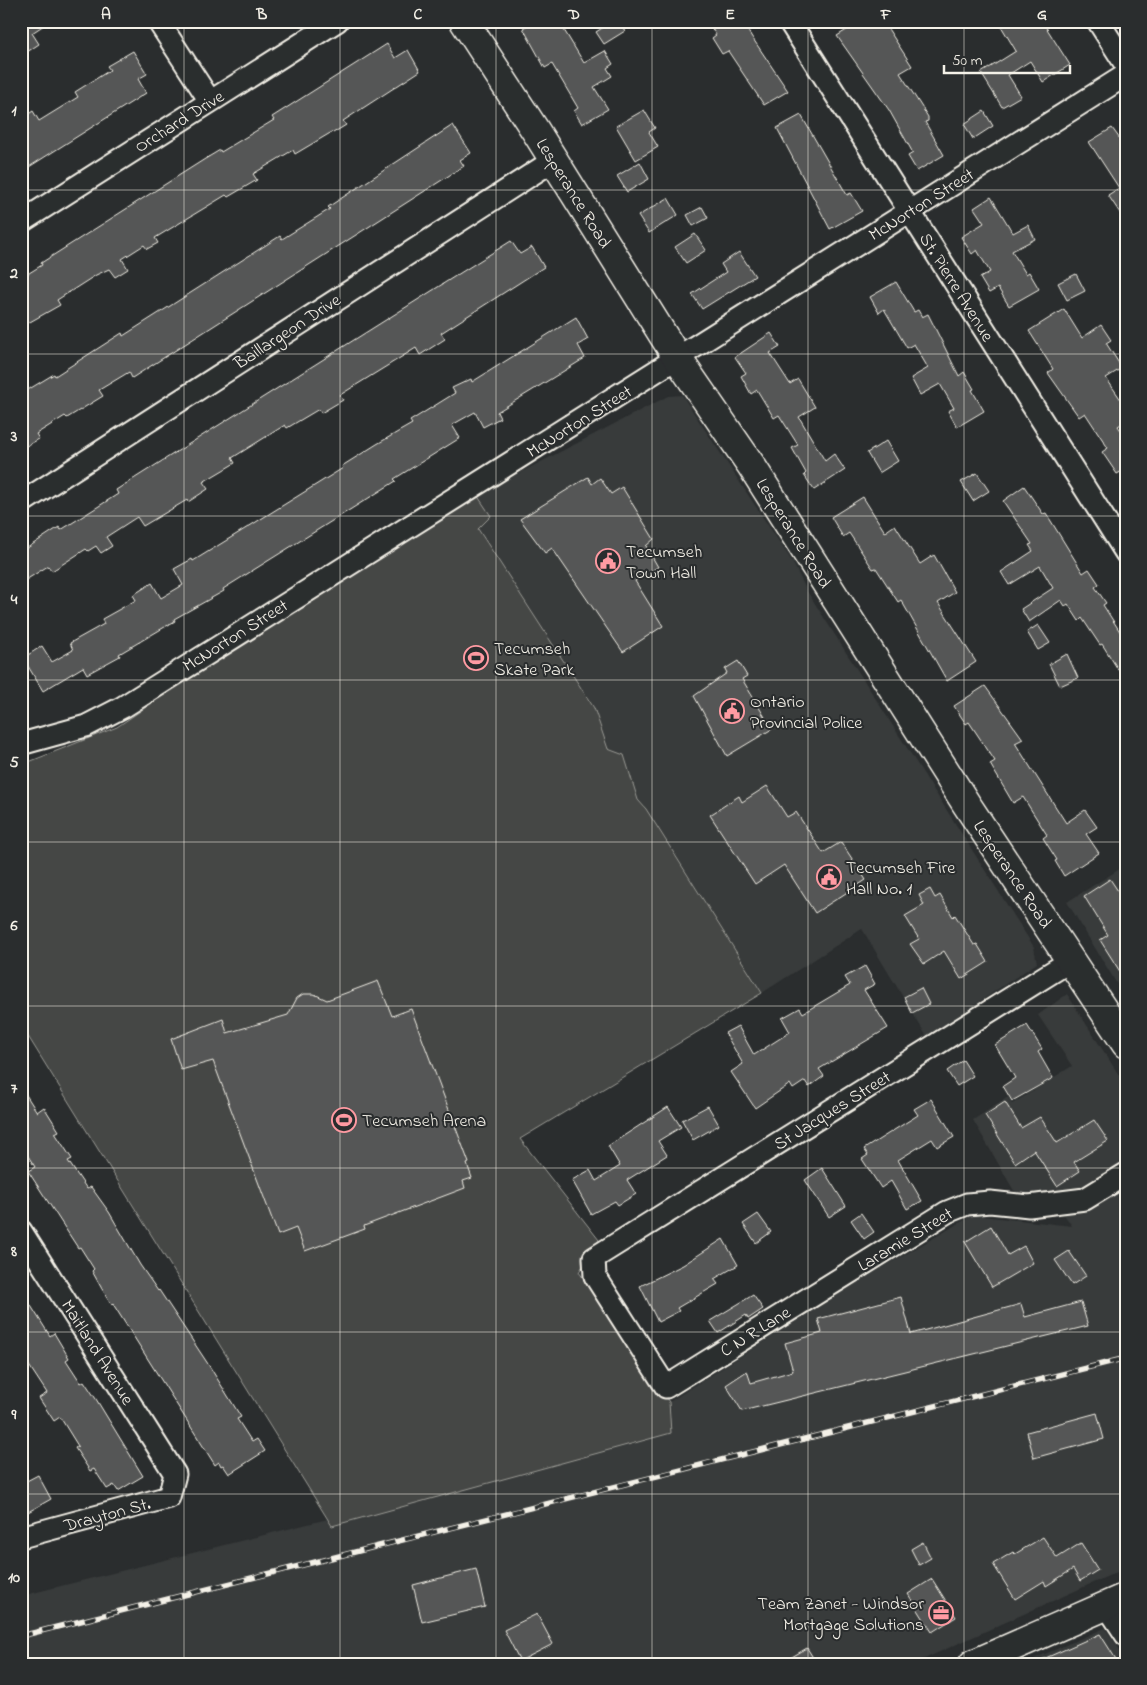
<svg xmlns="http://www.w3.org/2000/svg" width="1147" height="1685" font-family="'Indie Flower',sans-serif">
	<rect width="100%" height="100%" fill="#2a2d2e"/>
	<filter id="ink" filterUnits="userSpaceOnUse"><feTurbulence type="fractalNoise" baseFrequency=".02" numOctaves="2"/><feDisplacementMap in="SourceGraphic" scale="10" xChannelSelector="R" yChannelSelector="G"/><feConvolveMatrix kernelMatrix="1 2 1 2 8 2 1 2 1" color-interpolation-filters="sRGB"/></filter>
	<g filter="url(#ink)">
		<path fill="#373a3a" d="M682,395l110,166 15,30 227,356 3,16 -110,74 -65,-108 -100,64 -116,-184 -8,-9 -14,-45 -16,-6 -14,-41 -116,-179 -1,-34 191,-99z
			M1126,865v134l-59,-97z
			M1067,994l59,92v482l-213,96h-892v-68l649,-163 -1,-31 183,-117 121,-70 99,11 -22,-32 -33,2 -44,-76 35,-23 4,7 60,-38 -34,-51z
			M1105,1628l21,31v5h-104z"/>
		<path fill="#444645" stroke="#9c9c96" d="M477,495l14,21 -13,13 116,179 14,41 16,6 14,45 8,9 116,184 -242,146 79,101 -20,32 90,130 2,31 -339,93 -311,-501v-260l96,-38 102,-70z"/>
		<path fill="#555756" stroke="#f4f1e8" d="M21,21h29l-18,12 7,11 -18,12z
			M534,21h44l-14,9 20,33 21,-12 8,13 -6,4 5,8 -18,11 14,22 -26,15 -8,-13 4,-3 -26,-44 -7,4 -22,-40z
			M613,21h6l6,10 -21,13 -8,-12z
			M707,21h34l47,70 -24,14 -36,-54 -6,3 -10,-16 4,-3z
			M861,21h22l29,45 -12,7 28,44v4l-3,1 19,33 -27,16 -9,-15 5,-3 -24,-43 -52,-74z
			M998,21h44l28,44 -27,17 -13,-21 -22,14 13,21 -19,11 -21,-34 35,-22z
			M387,44l8,14 13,-8 12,21 -77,50 3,4 -13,8 -1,-1 -37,22 -2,-4 -40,24 4,6 -29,17 -2,-2 -71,43 3,5 -11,6 -3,-4 -22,14 6,10 -13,8 -6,-8 -13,6 -39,25 3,5 -39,22v-49l21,-13 -1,-2 164,-104 15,-9 1,2 53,-32 -2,-3z
			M133,51l14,23 -9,5 8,14 -125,79v-53l12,-8 6,10 39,-24 -3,-5 35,-22 -3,-4z
			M644,110l11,18 -6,4 9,15 -22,13 -20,-34z
			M984,111l9,15 -20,13 -9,-15z
			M801,115l46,80 4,-2 11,18 -32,18 -53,-101z
			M453,125l18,28 -11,7 4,6 -332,212 -3,-6 -30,18 4,6 -36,22 -2,-2 -29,18 3,5 -18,10v-55l33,-20 1,2 67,-43 1,3 157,-100 2,3 48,-30 -2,-2z
			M1112,128l8,11 6,-4v87l-18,-27 11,-7 -30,-46z
			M640,162l9,17 -22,13 -10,-16z
			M991,197l22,36 15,-8 7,14 -23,12 14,23 3,-2 10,17 -30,17 -11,-18 -9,5 -9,-15 10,-6 -13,-22 -5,4 -11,-17 23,-14 -10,-15z
			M668,198l10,17 -29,18 -11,-17z
			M702,207l6,11 -15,8 -6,-11z
			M695,234l11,16 -20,13 -11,-16z
			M511,241l9,13 12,-7 12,20 -103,66 4,6 -25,16 -4,-7 -76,47 3,5 -22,13 -2,-4 -32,19 -2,-3 -53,33 3,5 -32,19 5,7 -20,13 -1,-2 -44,26 -6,-9 -31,20 6,9 -11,7 -5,-7 -8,5 -2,-2 -34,22 -4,-5 -27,17v-31l38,-25 2,3 57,-36 -2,-4z
			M739,252l16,24 -53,33 -10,-15 34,-22 -5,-8z
			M1076,274l9,17 -18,9 -9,-17z
			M896,282l18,30 4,-2 4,7 6,-3 31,62 5,-4 10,17 -2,1 12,21 -27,16 -9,-16 6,-3 -14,-24 -20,11 -9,-17 17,-10 -14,-24 -7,4 -23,-39 -5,4 -9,-16z
			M1064,309l18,29 19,-13 10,15 -5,3 16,25 -16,10 20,29v14l-8,5 8,12v31l-9,5 -15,-22 6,-4 -23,-35 -6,4 -31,-44 5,-4 -24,-38z
			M576,317l12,22 -10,6 7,13 -88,54 3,6 -17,9 -8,-15 -23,13 8,13 -66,41 2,2 -173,108 1,2 -50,28 1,2 -56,33 1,2 -33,18 -4,-7 -40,24 -20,-33 19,-12 10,16 21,-12 -3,-7 34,-19 -2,-5 34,-19 -3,-5 19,-12 9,15 22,-13 -9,-16 18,-10 1,2 47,-29 103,-64 -1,-2 35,-22 35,-20 -2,-3 45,-28 -3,-5 19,-9 1,3z
			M771,333l9,14 -10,6 20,31 8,-5 17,28 -16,10 26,44 9,-7 11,16 -31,20 -10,-15 2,-2 -14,-25 6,-3 -19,-30 -5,3 -17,-28 -6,4 -10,-18 5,-3 -11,-16z
			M886,441l12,20 -19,12 -12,-20z
			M977,473l12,18 -16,10 -12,-19z
			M588,477l4,7 8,-6 11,16 11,-7 32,52 -8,7 12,21 -23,14 28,45 -40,26 -71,-104 -7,5 -25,-34z
			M1024,486l19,28 3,-1 37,60 6,-4 10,15 -4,3 11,16 -3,2 23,36v41l-24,-38 -2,1 -18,-27 -3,3 -11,-17 -3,2 -4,-6 -32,22 -8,-13 32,-21 -13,-22 -31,19 -8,-13 32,-21 -4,-6 3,-1 -29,-43z
			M863,497l22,35 10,-7 25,39 14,-9 21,37 -17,11 38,59 -29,19 -46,-81 -3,2 -22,-34 -3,1 -24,-36 -6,4 -12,-20z
			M1038,625l12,18 -12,7 -11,-18z
			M1067,654l11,24 -18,8 -11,-22z
			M738,661l9,15 -5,3 30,50 -45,27 -33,-60 33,-23 -2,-4z
			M985,686l38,53 -8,4 51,80 19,-13 12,17 -11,7 13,19 -35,23 -9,-15 2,-1 -14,-22 4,-3 -24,-38 -10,6 -23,-39 5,-3 -26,-39 -3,2 -12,-18z
			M767,786l20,31 9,-5 27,41 18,-11 25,38 -51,33 -31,-48 -29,19 -45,-69 29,-19 3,6z
			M1110,879l16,24v78l-26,-41 8,-5 -24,-39z
			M930,889l5,9 5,-3 13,22 2,-2 19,30 3,-1 11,18 -27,17 -17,-28 -20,13 -14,-20 9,-5 -14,-23 19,-11 -5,-10z
			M865,966l10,18 -11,6 24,38 -69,41 5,7 -15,11 -4,-6 -12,8 -3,-5 -35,24 -24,-36 12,-8 -18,-31 13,-7 16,29 36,-23 -8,-14 18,-10 3,5 47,-28 -5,-8z
			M378,981l14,35 19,-7 58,154 -2,1 5,14 -9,3 2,7 -101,38 1,3 -60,22 -9,-23 -18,7 -65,-174 -32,9 -10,-31 52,-20 4,14 61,-18 9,-17 6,-4h11l13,6z
			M921,988l8,16 -17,9 -8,-16z
			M1027,1025l15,24 -4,3 15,26 -41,23 -9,-15 12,-8 -20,-33z
			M963,1060l10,16 -16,10 -10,-15z
			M21,1087l16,25 7,-5 15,24 -4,2 17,26 -4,2 19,28 4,-2 18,25 31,53 18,26 1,-1 49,74 33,53 -4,2 15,23 5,-3 8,12 -36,23 -6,-9 -2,1 -2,-4 -4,3 -102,-161 -1,1 -10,-16 -10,-18 2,-2 -14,-22 -2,1 -50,-77 7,-4 -14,-22z
			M931,1099l23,38 -17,10 -5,-8 -34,21 24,41 -15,8 -16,-28 -10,7 -19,-29 6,-4 -4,-6 54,-34 -4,-6z
			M1005,1102l16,26 19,-11 17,26 37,-23 14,21 -34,21 6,9 -23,15 -23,-36 -19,13 -30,-48z
			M708,1106l11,19 -26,15 -11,-20z
			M668,1107l13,20 -23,14 9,14 -40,25 9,14 -18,11 -3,-4 -24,13 -19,-34 18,-10 6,11 24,-15 -12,-20z
			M822,1168l24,38 -17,11 -24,-37z
			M861,1213l13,19 -10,7 -13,-19z
			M758,1214l13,18 -15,11 -13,-19z
			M991,1226l17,29 16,-9 9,17 -41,24 -27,-45z
			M723,1239l15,26 -24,14 4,5 -41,24 2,3 -21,11 -18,-36 43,-21z
			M1069,1251l17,25 -14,9 -17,-25z
			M21,1290l29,46 4,-3 15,25 -3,2 15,23 3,-2 12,18 47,77 -25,15 -4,-6 -7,4 -13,-20 -4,2 -15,-23 3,-2 -18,-29 -6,4 -15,-23 8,-5 -19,-29 -7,5z
			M753,1295l10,14 -15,10 -2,-4 -28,18 -8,-12z
			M901,1297l10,37 110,-30 4,13 56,-15 7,24 -346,85 -16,-26 21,-14 4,12 42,-12 -8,-28 37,-10 -4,-14z
			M1097,1413l7,26 -70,19 -7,-26z
			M38,1475l13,24 -30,17v-32z
			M1043,1537l14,21 24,-15 17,27 -18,11 -7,-12 -27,17 -2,-5 -29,18 -22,-35 20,-12 2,2z
			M923,1542l8,16 -12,7 -8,-16z
			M476,1569l9,38 -63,15 -9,-37z
			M932,1579l24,38 -24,15 -24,-38z
			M537,1614l16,30 -33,17 -16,-31z
			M1100,1634l19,30h-87z
			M807,1648l10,16h-37z"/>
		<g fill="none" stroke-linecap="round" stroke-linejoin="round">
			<defs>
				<path id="minor" d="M158,21l52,80
					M789,21l337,532
					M1098,21l28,44
					M21,222l316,-201
					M21,503l533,-343
					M21,744l65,-18 37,-19 1003,-632
					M1070,961l-476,297 1,18 71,111 281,-175 20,-8 23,-2 39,4 56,-7 41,-25
					M21,1231l154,243 -6,23 -148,40
					M1107,1606l19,29"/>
				<path id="major" d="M464,21l71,109 143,229 73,106 216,340 159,239
					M973,1664l153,-67"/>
			</defs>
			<use href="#minor" stroke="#f4f1e8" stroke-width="25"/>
			<use href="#major" stroke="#f4f1e8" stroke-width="31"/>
			<use href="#minor" stroke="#2a2d2e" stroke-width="21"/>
			<use href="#major" stroke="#2a2d2e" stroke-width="28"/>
			<defs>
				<path id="rail" d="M21,1636l1105,-278"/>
			</defs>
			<use href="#rail" stroke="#f4f1e8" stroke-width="5.5"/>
			<use href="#rail" stroke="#2a2d2e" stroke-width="4" stroke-dasharray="11" stroke-linecap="butt"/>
		</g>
	</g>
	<path fill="none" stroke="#f4f1e8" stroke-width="1" stroke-opacity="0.55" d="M184,21v1643M340,21v1643M496,21v1643M652,21v1643M808,21v1643M964,21v1643M21,190h1105M21,354h1105M21,516h1105M21,680h1105M21,842h1105M21,1006h1105M21,1168h1105M21,1332h1105M21,1494h1105"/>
	<defs>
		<symbol id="civic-ring" viewBox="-11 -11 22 22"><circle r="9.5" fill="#2a2d2e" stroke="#ff9aa2" stroke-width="1.5"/><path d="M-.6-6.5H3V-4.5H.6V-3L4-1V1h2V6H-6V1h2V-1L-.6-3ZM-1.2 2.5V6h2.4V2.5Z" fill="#ff9aa2"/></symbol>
		<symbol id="stadium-ring" viewBox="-11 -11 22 22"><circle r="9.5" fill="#2a2d2e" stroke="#ff9aa2" stroke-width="1.5"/><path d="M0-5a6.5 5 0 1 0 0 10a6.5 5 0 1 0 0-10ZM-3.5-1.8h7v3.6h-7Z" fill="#ff9aa2"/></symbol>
		<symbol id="office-ring" viewBox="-11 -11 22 22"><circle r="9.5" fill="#2a2d2e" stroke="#ff9aa2" stroke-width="1.5"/><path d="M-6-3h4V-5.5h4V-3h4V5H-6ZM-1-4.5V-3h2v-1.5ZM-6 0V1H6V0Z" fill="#ff9aa2"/></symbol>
	</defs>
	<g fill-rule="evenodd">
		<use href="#civic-ring" x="594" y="547" width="28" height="28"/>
		<use href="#stadium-ring" x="462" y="644" width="28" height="28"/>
		<use href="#civic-ring" x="718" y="697" width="28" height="28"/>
		<use href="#civic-ring" x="815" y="863" width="28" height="28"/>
		<use href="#stadium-ring" x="330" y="1106" width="28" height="28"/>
		<use href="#office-ring" x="927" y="1599" width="28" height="28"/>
	</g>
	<g text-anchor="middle" stroke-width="4" stroke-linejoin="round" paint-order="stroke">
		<g font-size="18" fill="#f4f1e8" stroke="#2a2d2e">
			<text transform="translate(179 121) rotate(-32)" y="6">Orchard Drive</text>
			<text transform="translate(574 193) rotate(58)" y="6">Lesperance Road</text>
			<text transform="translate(921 204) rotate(-32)" y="6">McNorton Street</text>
			<text transform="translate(957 287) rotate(58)" y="6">St. Pierre Avenue</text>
			<text transform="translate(287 331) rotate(-33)" y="6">Baillargeon Drive</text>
			<text transform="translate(579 421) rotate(-32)" y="6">McNorton Street</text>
			<text transform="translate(794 533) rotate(58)" y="6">Lesperance Road</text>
			<text transform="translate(235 635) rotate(-32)" y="6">McNorton Street</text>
			<text transform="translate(1013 874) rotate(56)" y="6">Lesperance Road</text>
			<text transform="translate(832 1110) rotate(-32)" y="6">St Jacques Street</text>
			<text transform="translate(905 1239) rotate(-31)" y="6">Laramie Street</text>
			<text transform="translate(755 1331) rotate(-32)" y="6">C N R Lane</text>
			<text transform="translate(98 1352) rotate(58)" y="6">Maitland Avenue</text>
			<text transform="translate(107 1514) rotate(-15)" y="6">Drayton St.</text>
		</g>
		<g font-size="18" fill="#f4f1e8" stroke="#2a2d2e" text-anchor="start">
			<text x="626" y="557">Tecumseh<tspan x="626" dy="21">Town Hall</tspan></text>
			<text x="494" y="654">Tecumseh<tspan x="494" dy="21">Skate Park</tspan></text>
			<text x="750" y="707">Ontario<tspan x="750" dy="21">Provincial Police</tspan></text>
			<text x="846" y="873">Tecumseh Fire<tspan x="846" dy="21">Hall No. 1</tspan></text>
			<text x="362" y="1126">Tecumseh Arena</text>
			<text x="924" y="1609" text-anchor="end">Team Zanet - Windsor<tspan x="924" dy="21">Mortgage Solutions</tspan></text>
		</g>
	</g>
	<rect width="1147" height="1685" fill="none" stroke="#2a2d2e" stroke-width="55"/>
	<path d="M944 65v8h126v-8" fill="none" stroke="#f4f1e8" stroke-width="2.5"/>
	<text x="952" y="65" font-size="15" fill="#f4f1e8" stroke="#2a2d2e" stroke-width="4" paint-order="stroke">50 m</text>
	<rect x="28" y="28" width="1092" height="1630" fill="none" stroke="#f4f1e8" stroke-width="2"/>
	<g font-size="16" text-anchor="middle" font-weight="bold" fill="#f4f1e8">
		<text x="106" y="19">A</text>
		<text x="262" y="19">B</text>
		<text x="418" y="19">C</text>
		<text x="574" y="19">D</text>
		<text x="730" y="19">E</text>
		<text x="886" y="19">F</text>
		<text x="1042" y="19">G</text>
		<text x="14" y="115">1</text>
		<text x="14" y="278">2</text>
		<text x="14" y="441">3</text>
		<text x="14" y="604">4</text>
		<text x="14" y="767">5</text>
		<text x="14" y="930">6</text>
		<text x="14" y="1093">7</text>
		<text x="14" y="1256">8</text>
		<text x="14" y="1419">9</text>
		<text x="14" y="1582">10</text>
	</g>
</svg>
